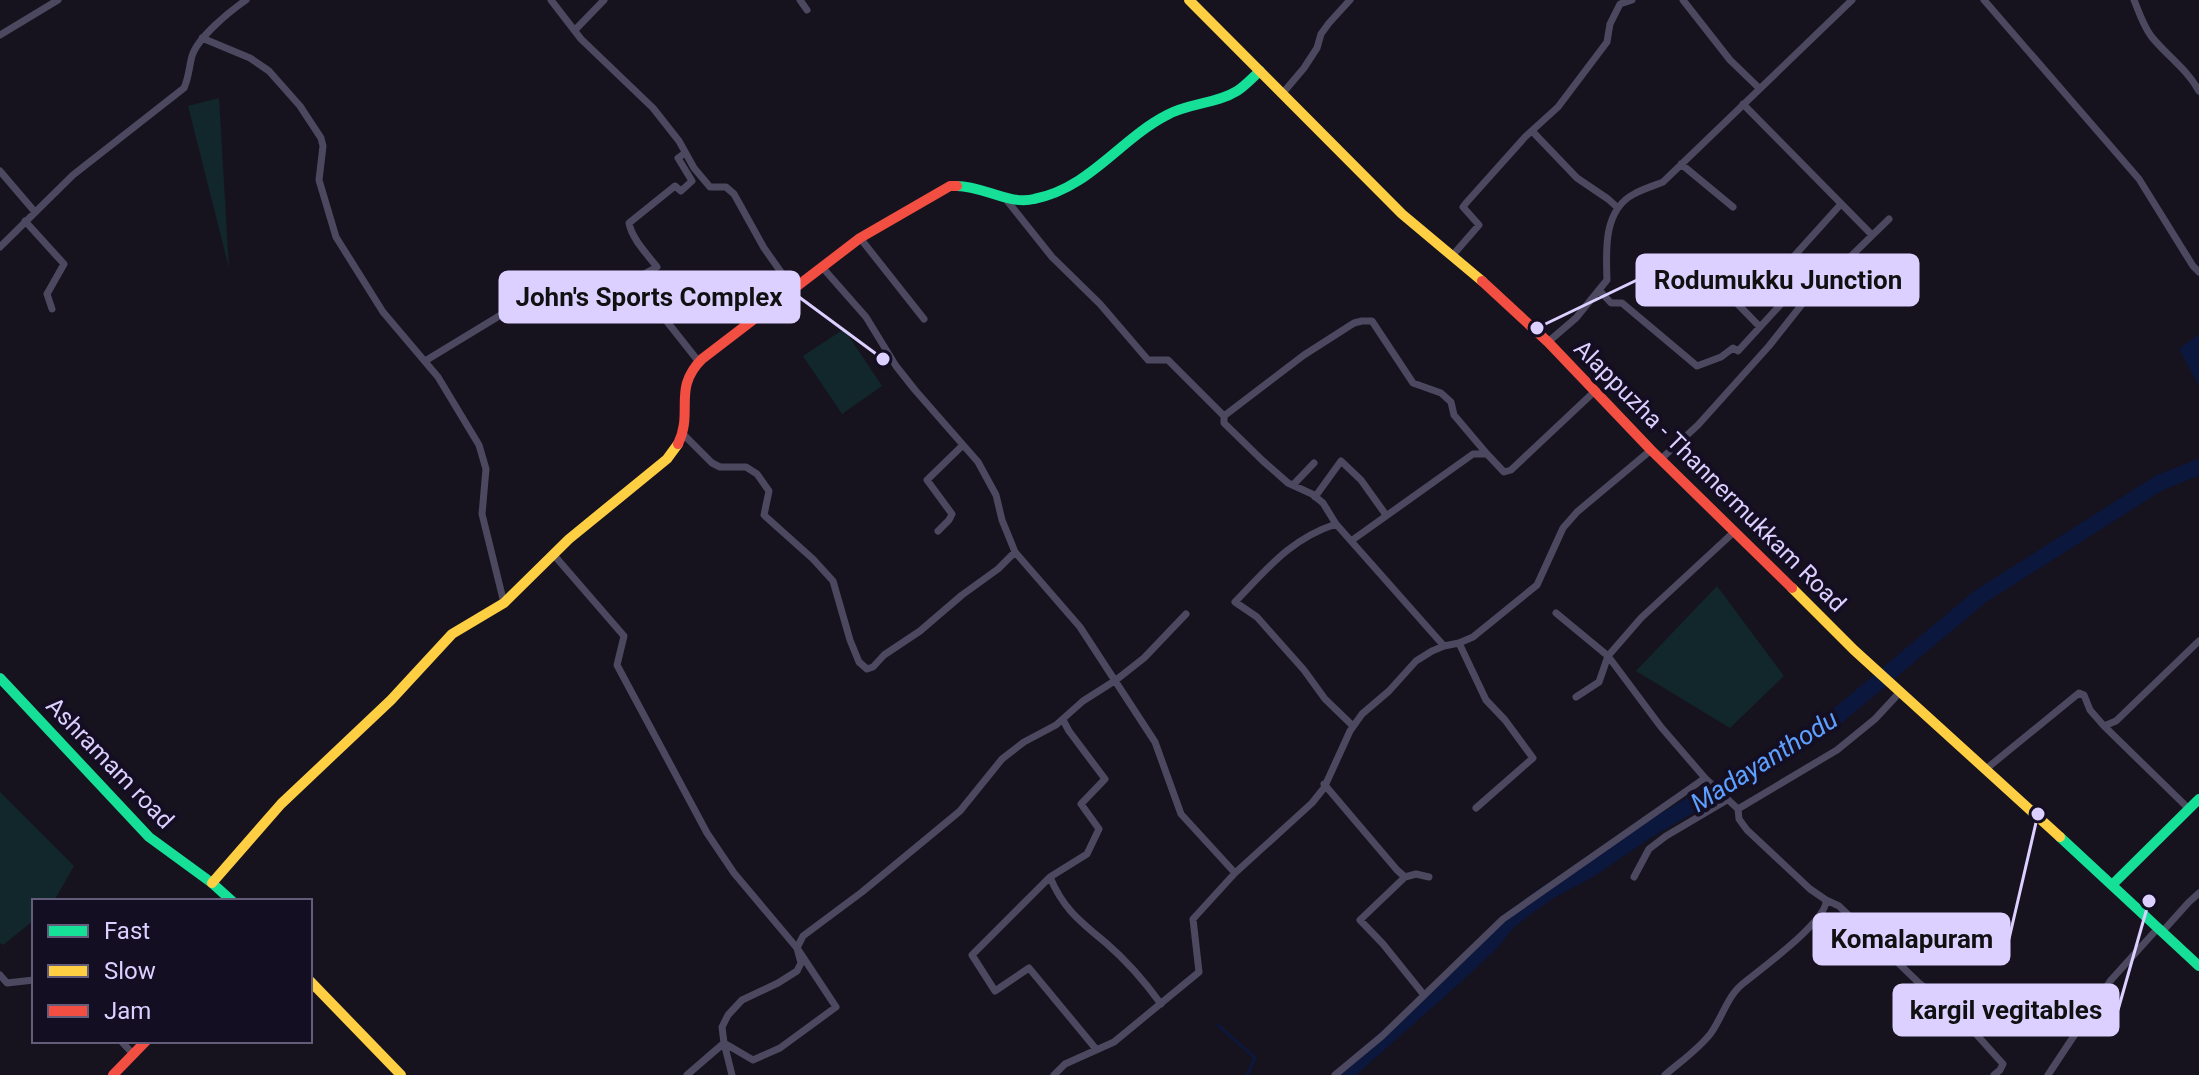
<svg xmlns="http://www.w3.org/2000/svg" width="2199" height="1075" font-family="Roboto,sans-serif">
	<rect width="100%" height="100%" fill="#16131e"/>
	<path fill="#12272b" d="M219,98l10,170 -41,-162z
		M844,329l38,57 -40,28 -39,-58z
		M1717,586l67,90 -54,52 -94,-57z
		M0,792l74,74 -20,35h-20v19l-31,25 -3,-2z"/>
	<path fill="#0b173d" d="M2199,334v52l-20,-37z"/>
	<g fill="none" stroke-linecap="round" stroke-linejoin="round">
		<path stroke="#0b173d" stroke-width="3" d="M1218,1025l37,33 -8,17"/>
		<path stroke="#0b173d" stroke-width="16" d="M1344,1075l114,-101 32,-30 20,-24 38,-28 43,-23 57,-39 175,-102 158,-132 178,-113 40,-16"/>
		<path stroke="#4c485f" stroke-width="7" d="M551,0l30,39 72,69 26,33 15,27 16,19h16l8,7 30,54 29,41
			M800,0l7,10
			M1683,0l47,60 29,28
			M1984,0l155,179 54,87 6,6
			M2134,0c5,12 9,25 17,36 16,20 36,33 48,55
			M575,30l29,-30
			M0,35l58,-35
			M202,38l48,20 19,13 31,35 21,32 2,8 -4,34 17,57 47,75 55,65 41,68 7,24 -4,45 22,89
			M1282,94l22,-26 13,-20 4,-14 8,-11 21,-23
			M1743,104l129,131
			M1532,131l45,47 31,21 10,9
			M1681,164l52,43
			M0,171l35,41
			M1005,198l47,59 48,47 48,56h20l56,56
			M25,221l39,43 -17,30 5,15
			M860,238l64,81
			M0,247l73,-72 111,-87c5,-11 5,-21 8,-32 6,-19 37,-44 54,-56
			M1452,256l27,-31 -16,-18 3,-4 59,-66 33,-30 49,-65 3,-18 10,-20 12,-4
			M822,267l44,50 30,49 19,24 63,72 18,33 6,25 13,32 65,75 75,115 26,72 54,59 -42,46 6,53 -85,70 -49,22 -11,11
			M634,280l65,82
			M1723,289l37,38
			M1599,290l12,13h11l75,63 24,-9 12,-9 5,3 54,-59 -6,-27 55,-61
			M1548,342l28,-24 31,-38c-1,-29 -4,-70 27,-86 9,-5 19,-8 29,-12l189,-182
			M425,361l94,-57 43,14 95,-51c-10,-13 -25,-28 -28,-44l46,-37 6,5 11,-10 -14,-23 7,-5
			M683,434l29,29 8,4h26l11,7 12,17 -5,24 49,44 20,22 17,59 9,22 8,7 6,-2 11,-12 36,-24 42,-36 36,-26 17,-17
			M1661,459l37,-34 71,-79 34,-43 86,-84
			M1293,485l21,-22
			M1315,497l26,-36 20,19 25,35
			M1336,524c-46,15 -69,45 -101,78l22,15 47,53 21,29 28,27
			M938,531l11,-11 3,-6 -25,-34 36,-35
			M1735,531l-94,87 -33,38 53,71 44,51 33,31
			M1351,541l122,-87h14l17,18 7,-2 84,-79
			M553,554l71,82 -7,29 90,168 27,40 63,75 39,59 -56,41 -27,12 -29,-17 -37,32
			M1556,613l52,43 -9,26 -23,15
			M1459,643l27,57 19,20 28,38 -57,50
			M1444,646l-108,-122 -13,-21 -11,-9 -24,-11 -25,-22 -39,-38v-7l80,-61 50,-32 8,-2h10l41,62 28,10 10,9 3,13 33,39
			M1063,720l6,11 36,48 -24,25 18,25 -12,25 -37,23 -78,78 23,36 34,-23 67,81
			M2104,726l84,82
			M1986,769l93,-76 5,2 6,15 14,16 12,-5 83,-80
			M1324,784l73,86 8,7 11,-3 13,3
			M1235,873l77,-70 12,-15 26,-57 12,-17 27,-23 27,-30 16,-10 12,-5 15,-3 14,-6 64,-52 26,-57 14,-16 74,-62
			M1050,877c13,32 31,45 56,66 21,18 39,39 55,61
			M1405,877l-45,43 23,24 41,51
			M1634,877l15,-28 17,-13 61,-36
			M1826,900l13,6 80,77 39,31 45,50 -3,6 -6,5
			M2162,932l27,-30 10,-9
			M0,975l7,8 27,-3
			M121,1041l12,13
			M732,1075l-8,-32 -2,-16 6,-12 14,-15 36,-17 19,-12 4,-8 -4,-15 6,-12 59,-44 98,-81 42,-52 22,-17 32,-17 27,-24 33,-21 28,-22 42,-44
			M1335,1075l47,-39 121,-117 202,-141
			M1665,1075c15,-13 34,-26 46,-42 12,-17 17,-39 34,-51 17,-14 83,-62 81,-82l-16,-11 -63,-59 -8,-11 -1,-10 99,-59 38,-31 26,-28
			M2048,1075l63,-95 47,-52"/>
		<path stroke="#16e098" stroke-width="10" d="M957,186c26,0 51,19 77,13 56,-11 86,-60 133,-84 22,-12 49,-11 70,-24 8,-5 16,-14 23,-20
			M0,678l149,159 63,46 20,18
			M2060,837l139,129
			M2112,885l87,-86"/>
		<path stroke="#ffcf43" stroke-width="10" d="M1189,0l213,214 80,67
			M1792,588l62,62 206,187
			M212,883l69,-79 110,-104 61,-66 52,-31 65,-64 98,-80 11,-15
			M310,981l91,94"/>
		<path stroke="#f24e42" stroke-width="10" d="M1482,281l66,61 103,108 141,138
			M678,444c16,-33 -6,-55 24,-85l158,-121 90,-52h7
			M113,1075l33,-34"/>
	</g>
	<g text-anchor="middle" stroke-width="8" stroke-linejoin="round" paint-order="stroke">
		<g font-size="24" fill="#dbd0ff" stroke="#140e23">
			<text transform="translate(1710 476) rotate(45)" y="8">Alappuzha - Thannermukkam Road</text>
			<text transform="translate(110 763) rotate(46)" y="8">Ashramam road</text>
		</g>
		<g font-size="26" font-style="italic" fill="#5ea0ff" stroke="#140e23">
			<text transform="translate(1764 761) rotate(-32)" y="9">Madayanthodu</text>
		</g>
	</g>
	<path fill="none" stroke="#dbd0ff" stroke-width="3" d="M1537 328L1637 280M883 359L799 297M2038 814L2009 939M2149 901L2118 1010"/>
	<g fill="#dbd0ff" stroke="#140e23" stroke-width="3">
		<circle cx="1537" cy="328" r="8"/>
		<circle cx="883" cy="359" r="8"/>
		<circle cx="2038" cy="814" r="8"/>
		<circle cx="2149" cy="901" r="8"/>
	</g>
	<g fill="#dbd0ff" stroke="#dbd0ff" stroke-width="3">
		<rect x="1637" y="255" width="281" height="50" rx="8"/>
		<rect x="500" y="272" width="299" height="50" rx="8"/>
		<rect x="1814" y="914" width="195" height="50" rx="8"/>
		<rect x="1894" y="985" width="224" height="50" rx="8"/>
	</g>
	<g font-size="26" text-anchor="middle" font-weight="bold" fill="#111">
		<text x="1778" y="289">Rodumukku Junction</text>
		<text x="649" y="306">John's Sports Complex</text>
		<text x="1912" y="948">Komalapuram</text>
		<text x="2006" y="1019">kargil vegitables</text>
	</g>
	<rect x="32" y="899" width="280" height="144" fill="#140e23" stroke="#645c7b" stroke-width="2"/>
	<rect x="48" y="925" width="40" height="12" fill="#16e098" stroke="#645c7b" stroke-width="2"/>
	<text x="104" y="939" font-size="24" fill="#dbd0ff">Fast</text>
	<rect x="48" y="965" width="40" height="12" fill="#ffcf43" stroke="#645c7b" stroke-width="2"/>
	<text x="104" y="979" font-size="24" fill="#dbd0ff">Slow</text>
	<rect x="48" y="1005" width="40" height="12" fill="#f24e42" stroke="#645c7b" stroke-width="2"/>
	<text x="104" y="1019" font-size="24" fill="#dbd0ff">Jam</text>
</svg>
